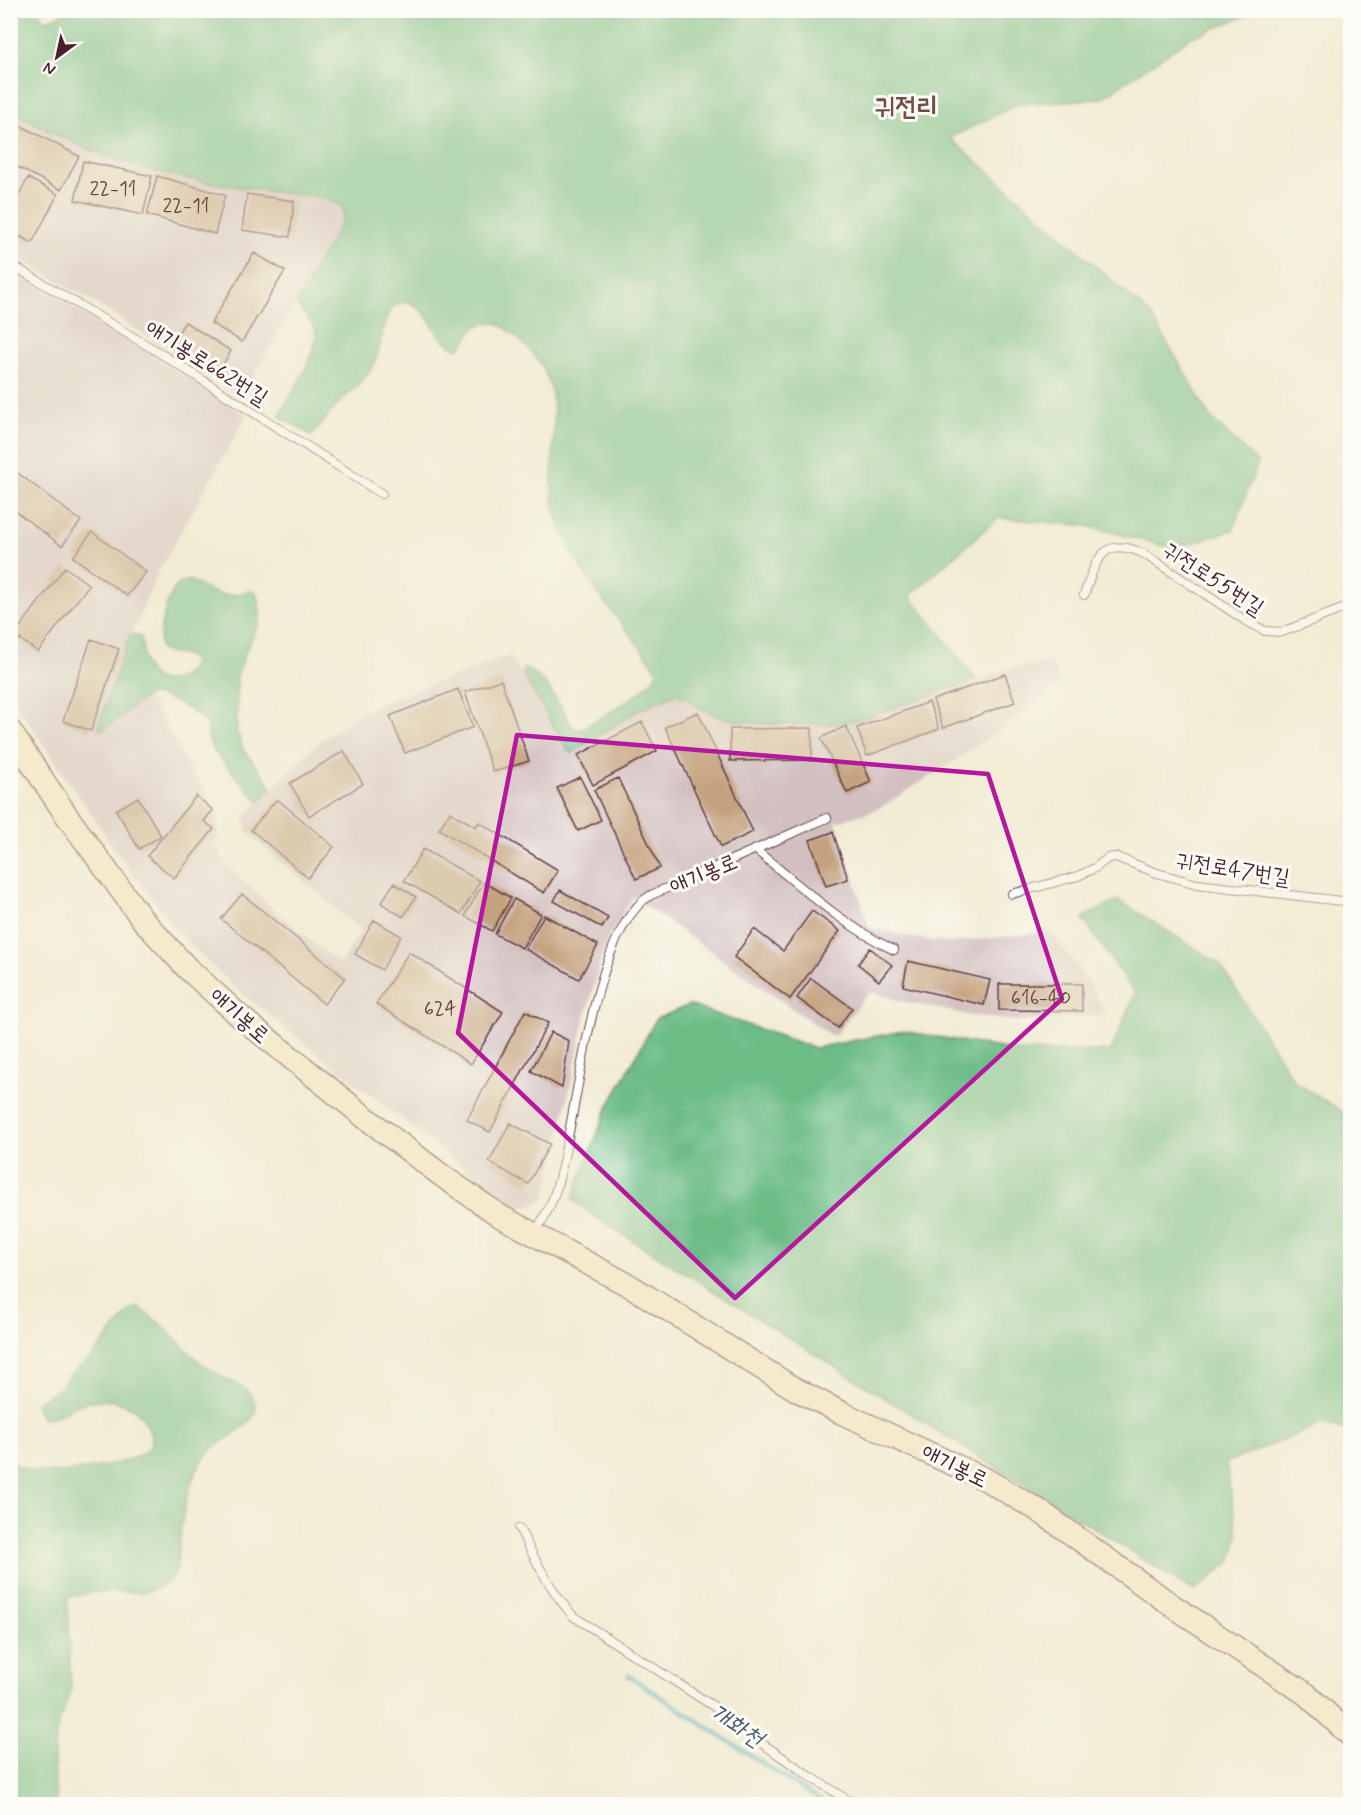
<svg xmlns="http://www.w3.org/2000/svg" width="1361" height="1815" font-family="Mynerve,'Poor Story',sans-serif">
	<rect width="100%" height="100%" fill="#fdfcf7"/>
	<filter id="ink" filterUnits="userSpaceOnUse"><feTurbulence type="fractalNoise" baseFrequency=".0167" numOctaves="2"/><feDisplacementMap in="SourceGraphic" scale="12" xChannelSelector="R" yChannelSelector="G"/><feConvolveMatrix kernelMatrix="1 2 1 2 8 2 1 2 1" color-interpolation-filters="sRGB"/></filter>
	<filter id="wash" filterUnits="userSpaceOnUse"><feTurbulence type="fractalNoise" baseFrequency=".008" numOctaves="4" result="noise"/><feDisplacementMap in="SourceGraphic" scale="24" xChannelSelector="R" yChannelSelector="G"/><feGaussianBlur stdDeviation="1.35" result="paint"/><feColorMatrix in="noise" values="0 0 0 0 0 0 0 0 0 0 0 0 0 0 0 0 0 1.4 0 .05"/><feComposite in="paint" operator="in"/></filter>
	<g filter="url(#wash)">
		<rect width="100%" height="100%" fill="#f2ecd5"/>
		<path fill="#d2bfc0" d="M11,110l62,34 60,21 31,9 63,11 91,14 19,4 6,4v12l-101,177 -160,-101 -71,-41z
			M10,269l128,77 109,69 -89,158 -35,81 -25,72 7,2 41,-32 17,24 21,40 27,39 7,19 -1,28 4,10 9,12 47,45 61,50 4,-1 19,-32 -113,-97 -4,-16 73,-74 41,-29 20,-10 132,-49 37,58 21,38 4,2 63,-41 40,-18 12,4 9,7 21,11 22,5 30,3h66l30,-6 142,-49 44,-7 5,10 2,10 -3,5 -37,30 -62,43 -73,46 -13,6 -34,10 33,104 4,3 35,8 39,6 99,-11 8,5 36,47 15,28 -2,3 -61,6h-27l-43,-5 -75,-16 -22,-7h-6l-6,6 -27,36h-6l-197,-138 -20,32 -9,19 -6,23 -13,47 -37,171 -5,11 -8,4 -16,2 -9,-3 -192,-149 -79,-63 -34,-32 -29,-30 -54,-70 -111,-162z"/>
		<path fill="#6cbc86" stroke="#5b6e58" stroke-width="1.5" d="M70,10l1188,1 -68,27 -89,61 -83,5 -68,34 201,177 60,103 47,45 -25,67 -58,19 -88,-23 -89,-8 -88,78 66,83 -111,39 -30,6h-66l-30,-3 -22,-5 -21,-11 -9,-7 -12,-4 -40,18 -63,41 -4,-2 -46,-79 2,-4c25,11 36,38 49,60l5,2 7,-3c21,-14 60,-32 72,-54l-3,-7c-30,-42 -70,-82 -90,-131 -6,-14 -11,-29 -12,-44 -2,-40 10,-84 -8,-121 -7,-13 -19,-25 -30,-35 -11,-10 -21,-17 -36,-9 -10,5 -12,18 -20,23 -21,-7 -29,-38 -45,-45 -7,-4 -16,0 -21,5 -11,15 -10,43 -21,61 -7,12 -20,20 -29,30 -11,11 -20,24 -30,36l-33,-20c9,-17 43,-68 36,-86 -3,-9 -14,-18 -19,-27l47,-84v-12c-15,-12 -57,-13 -76,-16 -35,-5 -70,-9 -104,-18 -54,-13 -105,-35 -152,-63l-1,-68 5,-31h23l7,10z
			M189,580c12,6 25,15 40,15 10,1 17,-7 27,-3l4,17v12l-14,30 -9,26v55l6,17 29,38 -13,15 -45,-51 -5,-10 -2,-17c-10,-12 -46,-34 -61,-28l-41,32 -5,2 -2,-4 32,-91 5,-1 6,3c3,13 0,25 9,36 13,16 40,6 43,-13 -10,-9 -24,-3 -33,-11 -2,-15 6,-56 19,-65 2,-2 7,-3 10,-4z
			M1118,900l102,64 75,118 55,35v314l-27,-7 -97,39 12,73 -6,25 -38,30 -596,-372 -26,-19 34,-89 50,-92 33,-14 126,43 88,-17 115,20h93l24,-58 -53,-75z
			M139,1307c6,6 12,9 18,14 21,18 37,40 62,54 11,7 28,11 34,23 14,24 -30,40 -42,52 -29,30 -30,83 -35,122 -15,28 -49,18 -75,20 -11,0 -22,3 -33,5l3,93 -13,35 -4,30 2,49h-45v-342c9,4 20,10 30,10 20,2 101,-7 109,-27 3,-8 -1,-16 -4,-22 -11,-22 -43,-27 -65,-19 -13,4 -24,16 -38,14l-6,-8 -1,-7 24,-15 9,-13 22,-17 39,-48z"/>
		<g fill="none" stroke-linecap="round" stroke-linejoin="round">
			<path stroke="#43a8c3" stroke-width="5" d="M629,1676l196,128"/>
		</g>
		<g id="blocks">
			<path fill="#c4a27f" d="M10,120l69,36 -18,34 -51,-27z
				M83,161l69,15 -9,39 -68,-15z
				M157,176l68,19 -10,39 -68,-19z
				M28,178l30,16 -26,49 -22,-12v-20z
				M247,194l47,7 -4,36 -48,-7z
				M254,253l31,18 -43,71 -31,-19z
				M185,322l46,29 -13,22 -47,-29z
				M10,467l71,54 -19,25 -52,-39z
				M92,532l54,40 -19,24 -54,-39z
				M65,567l24,18 -51,67 -24,-17z
				M91,639l28,10 -28,82 -28,-10z
				M1005,674l10,28 -72,26 -10,-28z
				M501,680l28,81 -36,11 -28,-80z
				M458,689l15,38 -68,26 -15,-37z
				M929,702l10,27 -72,27 -10,-28z
				M698,712l55,120 -32,15 -56,-120z
				M642,722l15,29 -64,34 -15,-30z
				M846,726l25,56 -24,11 -26,-55z
				M812,728v32l-82,1v-32z
				M344,751l19,33 -54,32 -19,-33z
				M580,777l21,43 -23,11 -21,-43z
				M618,778l42,90 -24,11 -42,-89z
				M196,796l17,14 -9,11 10,8 -40,49 -27,-22z
				M138,797l23,39 -22,13 -23,-39z
				M277,799l57,48 -26,31 -57,-48z
				M450,812l26,15 3,-5 79,48 -14,23 -105,-64z
				M833,832l15,47 -22,7 -16,-46z
				M423,849l57,32 -19,33 -57,-33z
				M484,882l27,16 -19,33 -27,-15z
				M394,883l22,14 -13,20 -22,-14z
				M560,890l48,28 -6,10 -48,-27z
				M242,894l103,84 -21,26 -103,-85z
				M514,899l27,15 -19,34 -27,-14z
				M812,911l28,20 -50,68 -56,-42 20,-28 29,22z
				M544,915l54,30 -19,34 -54,-30z
				M374,920l27,16 -19,34 -27,-16z
				M870,948l22,17 -13,16 -21,-17z
				M409,952l94,60 -32,52 -95,-60z
				M908,961l82,19 -6,25 -81,-19z
				M811,978l41,30 -14,20 -41,-30z
				M999,984h83v27l-83,-1z
				M525,1011l23,12 -58,109 -23,-12z
				M551,1032l18,9 -7,47 -31,-17z
				M510,1123l40,21 -22,40 -39,-22z"/>
		</g>
	</g>
	<g filter="url(#ink)">
		<use href="#blocks" fill-opacity="0" stroke="#633e44" stroke-width="1.5"/>
		<g fill="none" stroke-linecap="round" stroke-linejoin="round">
			<defs>
				<path id="service" d="M10,264l145,86 227,144
					M1084,595c12,-34 18,-61 60,-41l102,67 19,10 17,1 68,-26
					M756,850c44,36 86,75 138,100
					M1012,894l66,-18 17,-8 13,-10 8,-1 41,16 40,11 153,18
					M534,1234c9,-14 18,-29 22,-45 22,-68 34,-259 95,-294l176,-77
					M519,1528c16,31 31,62 54,88l151,97 30,25 57,39 43,27"/>
				<path id="secondary" d="M10,731l57,85 75,103 45,49 56,51 123,99 75,57 59,41 132,71 163,102 47,24 143,66 53,31 135,96 133,88 44,41"/>
			</defs>
			<use href="#service" stroke="#633e44" stroke-width="10"/>
			<use href="#secondary" stroke="#633e44" stroke-width="25"/>
			<use href="#service" stroke="#fff" stroke-width="8"/>
			<use href="#secondary" stroke="#fae7c3" stroke-width="22"/>
		</g>
	</g>
	<path d="M0 0H1361V1815H0ZM517,735l471,39 74,225 -327,299 -277,-265z" fill="#f2ecd5" fill-opacity=".55" fill-rule="evenodd"/>
	<path fill="none" stroke="#b5179e" stroke-width="4.5" stroke-linejoin="round" d="M517,735l471,39 74,225 -327,299 -277,-265z"/>
	<g text-anchor="middle" stroke-width="6" stroke-linejoin="round" paint-order="stroke">
		<g font-size="20" fill="#684040">
			<text x="113" y="195">22-11</text>
			<text x="186" y="212">22-11</text>
			<text x="1041" y="1004">616-40</text>
			<text x="440" y="1015">624</text>
		</g>
		<g font-size="22" fill="#4a1f2b" stroke="#fdfcf7">
			<text transform="translate(207 362) rotate(32)" y="8">애기봉로662번길</text>
			<text transform="translate(1214 578) rotate(33)" y="8">귀전로55번길</text>
			<text transform="translate(1233 868) rotate(9)" y="8">귀전로47번길</text>
			<text transform="translate(703 873) rotate(-23)" y="8">애기봉로</text>
			<text transform="translate(240 1015) rotate(41)" y="8">애기봉로</text>
			<text transform="translate(955 1465) rotate(26)" y="8">애기봉로</text>
		</g>
		<g font-size="24" font-style="italic" fill="#475d6f" stroke="#fdfcf7">
			<text transform="translate(737 1725) rotate(33)" y="8">개화천</text>
		</g>
		<g font-size="26" font-weight="bold" fill="#754d48" stroke="#fdfcf7">
			<text x="906" y="115">귀전리</text>
		</g>
	</g>
	<rect width="1361" height="1815" fill="none" stroke="#fdfcf7" stroke-width="36"/>
	<g transform="translate(57 57) rotate(213)" stroke="#fdfcf7" stroke-width="4.5" paint-order="stroke">
	<path d="M0-4.5L10 22L0 15L-10 22Z" fill="#4a1f2b"/>
	<text y="-9" font-size="16" font-weight="bold" text-anchor="middle" fill="#4a1f2b">N</text>
	</g>
</svg>
